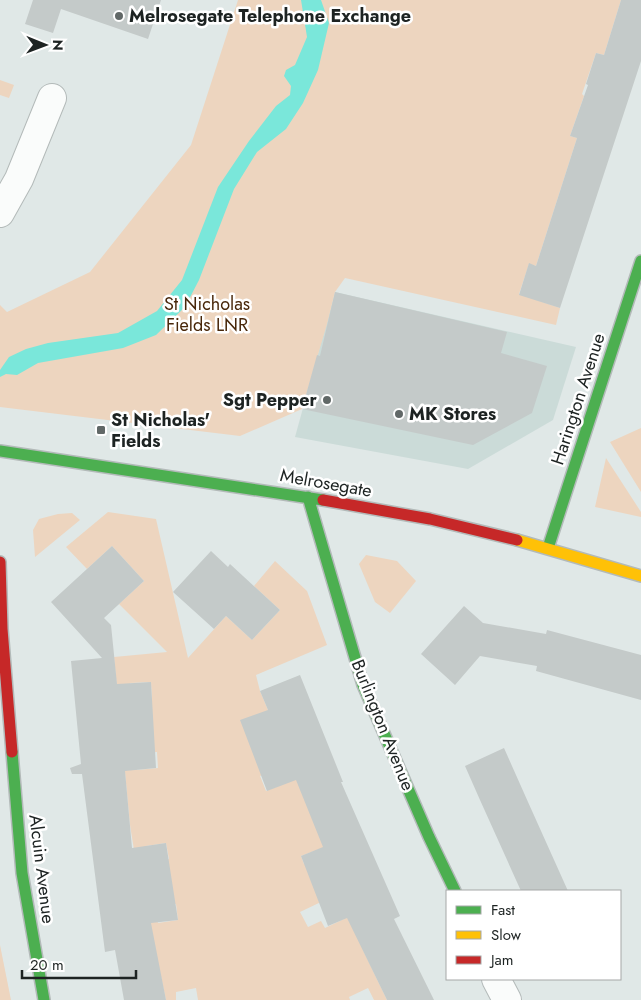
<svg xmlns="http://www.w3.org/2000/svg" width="641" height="1000" font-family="Jost,sans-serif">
	<rect width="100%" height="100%" fill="#e0e8e7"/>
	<path fill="#cbdbd8" d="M335,292l241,55 -23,73 -85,49 -173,-32z"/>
	<path fill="#edd5bf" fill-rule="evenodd" d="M238,0h383l-17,55 -8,-2 -14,41 2,2 -14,40 7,2 -41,128 -7,-2 -10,30 41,14 -4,17 -211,-47 -10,14 -8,32 -25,85 -62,27 -240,-29v-102l7,7 83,-40 101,-127z
		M0,80l14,5 -5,13 -9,-3z
		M641,428v64l-31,-50z
		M606,458l35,54v5l-46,-10z
		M108,512l48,7 32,139 38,-42 26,24 28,-30 -26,-24 21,-25 32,30 20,54 -71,30 4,16 84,200 -44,21 8,15 13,-6 4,7 19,-9 -3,-7 10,-5 12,43 24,50h-13l-6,-12 -19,9 1,3h-152l-2,-12 -20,4v8h-10l-31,-144 -5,-31 -16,-168 53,-5 -48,-48 25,-23 -32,-35 -25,23 -21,-22zM151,682l1,16 -21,1 -1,-16zM157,752l1,16 -21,2 -1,-17zM280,768l6,15 -20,8 -6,-15zM166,843l3,16 -21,3 -2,-16zM314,851l7,15 -17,-2 -3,-8zM176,904l2,16 -20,3 -3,-16z
		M72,513l8,7 -45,37 -2,-27 6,-11 19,-5z
		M366,555l31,6 19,20 -26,32 -15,-11 -16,-38z
		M0,945l11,55h-11z"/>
	<path fill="#7ae7da" d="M301,0h20l8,23 -11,47 -15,33 -17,26 -29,23 -23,37 -35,91 -14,27 -29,28 -33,13 -85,15 -21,12 -11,-1 -6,3v-7l9,-13 17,-8 22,-6 70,-10 39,-22 25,-31 36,-93 31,-46 27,-35 14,-11 1,-9 -7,-10 2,-6 9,-5 12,-28z"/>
	<path fill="#c4cac9" d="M33,0h128l-13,39 -87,-30 -8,24 -28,-9z
		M621,0h20v61l-81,247 -41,-13 10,-32 7,3 41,-128 -7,-2 18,-51 -2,-1 10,-31 8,2z
		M335,292l172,40 -6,21 46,13 -15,47 -59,32 -171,-36 15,-54 3,1z
		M112,546l32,35 -40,37 7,7 6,59 34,-2 5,86 -31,3 7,77 34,-5 12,77 -27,3 15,77h-42l-9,-50 -10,2 -23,-178h-10l-2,-6 11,-4 -10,-103 31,-3 -51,-56z
		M211,551l17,16 2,-3 50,46 -28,30 -26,-24 -12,13 -41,-37z
		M464,606l19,17 63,11 1,-4 94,25v45l-105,-29 1,-5 -57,-10 -25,29 -34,-31z
		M300,675l43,107h-2l59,134 -6,3 40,81h-47l-40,-82 -19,8 -27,-70 22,-9 -27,-67 -29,11 -27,-71 28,-10 -8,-19z
		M504,748l24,54 40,89h-47l-41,-91 -15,-34z"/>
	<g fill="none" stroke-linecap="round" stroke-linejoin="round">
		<defs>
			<path id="street" d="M0,213l19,-34 33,-81
				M496,979l11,21"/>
			<path id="fast" d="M0,451l323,49
				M308,497l55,188 66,152 26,54
				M548,548l93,-287
				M12,752l10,121 22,127"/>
			<path id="slow" d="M517,540l124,36"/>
			<path id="jam" d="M323,500l107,19 87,21
				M0,562l2,67 10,123"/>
		</defs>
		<use href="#street" stroke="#b3bab9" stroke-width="30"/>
		<use href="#fast" stroke="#b3bab9" stroke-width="14"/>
		<use href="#slow" stroke="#b3bab9" stroke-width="14"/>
		<use href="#jam" stroke="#b3bab9" stroke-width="14"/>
		<use href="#street" stroke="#fafcfb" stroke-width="28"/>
		<use href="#fast" stroke="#4caf50" stroke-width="11"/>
		<use href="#slow" stroke="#ffc107" stroke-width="11"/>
		<use href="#jam" stroke="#c62828" stroke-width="11"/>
	</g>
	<g fill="#616867" stroke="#fff" stroke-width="2">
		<circle cx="119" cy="16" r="5"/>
		<circle cx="327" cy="400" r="5"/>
		<circle cx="399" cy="414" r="5"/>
		<rect x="96" y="425" width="10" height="10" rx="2.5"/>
	</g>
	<g text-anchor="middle" stroke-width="5" stroke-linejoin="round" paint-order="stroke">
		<g font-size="18" font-weight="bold" fill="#1d2322" stroke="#fff" text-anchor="start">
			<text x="129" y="22">Melrosegate Telephone Exchange</text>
			<text x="317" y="406" text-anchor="end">Sgt Pepper</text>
			<text x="409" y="420">MK Stores</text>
			<text x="111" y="426">St Nicholas'<tspan x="111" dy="21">Fields</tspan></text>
		</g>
		<g font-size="18" fill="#48270a" stroke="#fff">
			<text x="207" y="310">St Nicholas<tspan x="207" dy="21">Fields LNR</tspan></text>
		</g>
		<g font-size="18" fill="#1d2322" stroke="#fff">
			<text transform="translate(578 399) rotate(-72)" y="6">Harington Avenue</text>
			<text transform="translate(326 483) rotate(10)" y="6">Melrosegate</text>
			<text transform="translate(383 725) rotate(68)" y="6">Burlington Avenue</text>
			<text transform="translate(42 869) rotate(83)" y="6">Alcuin Avenue</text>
		</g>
	</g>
	<rect x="446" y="890" width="175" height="90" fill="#ffffff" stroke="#a5a7a7"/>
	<rect x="456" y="906" width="25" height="8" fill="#4caf50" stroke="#a5a7a7"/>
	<text x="491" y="915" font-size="15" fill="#1d2322">Fast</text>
	<rect x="456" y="931" width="25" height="8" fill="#ffc107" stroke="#a5a7a7"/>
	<text x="491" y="940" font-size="15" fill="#1d2322">Slow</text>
	<rect x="456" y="956" width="25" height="8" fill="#c62828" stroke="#a5a7a7"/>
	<text x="491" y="965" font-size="15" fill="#1d2322">Jam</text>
	<g transform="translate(45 45) rotate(91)" stroke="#ffffff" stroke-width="4" paint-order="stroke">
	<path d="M0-4L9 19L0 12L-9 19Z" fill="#1d2322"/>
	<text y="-8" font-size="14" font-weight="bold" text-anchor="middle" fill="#1d2322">N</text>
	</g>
	<path d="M22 970v8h114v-8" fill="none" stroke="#1d2322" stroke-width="2.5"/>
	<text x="30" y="970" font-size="15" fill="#1d2322" stroke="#ffffff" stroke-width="4" paint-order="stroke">20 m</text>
</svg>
